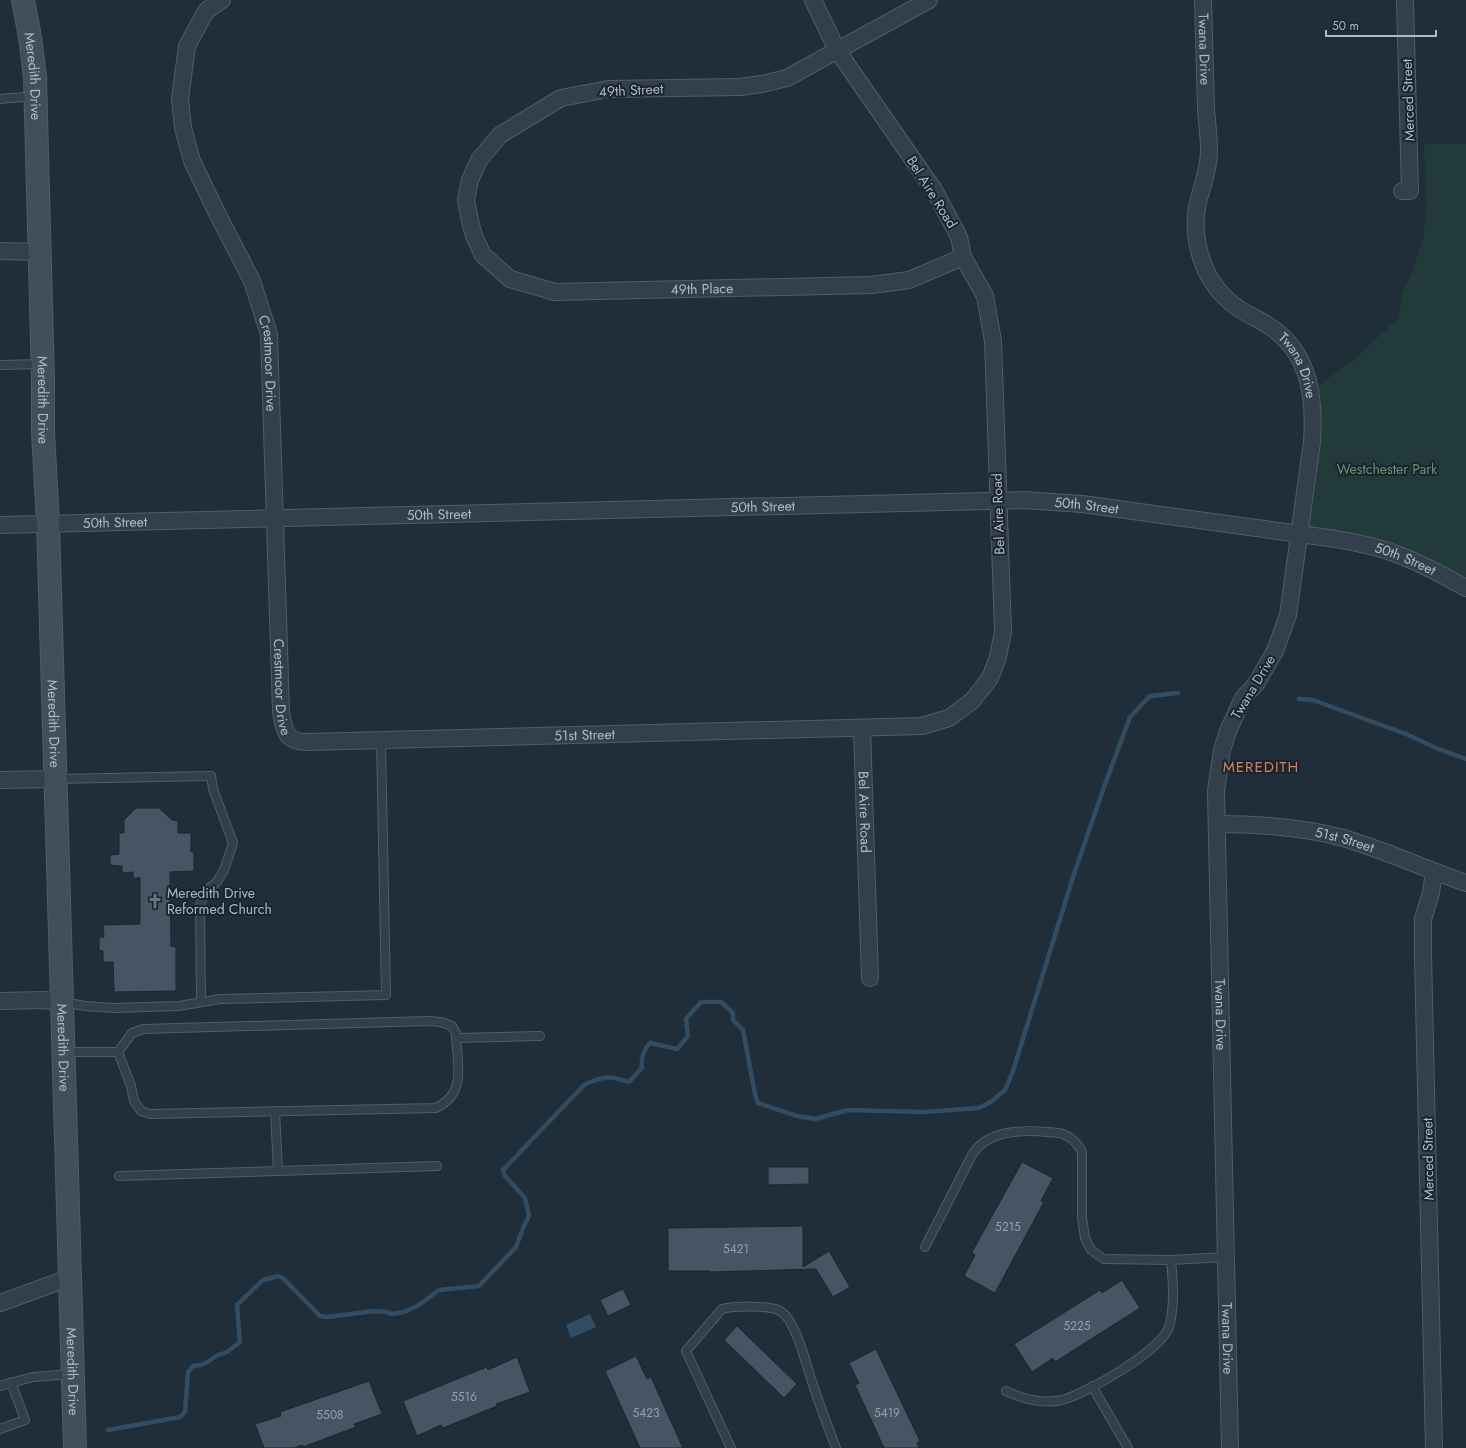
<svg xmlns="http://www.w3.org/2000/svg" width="1466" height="1448" viewBox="0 0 1466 1448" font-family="Jost,sans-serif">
<rect width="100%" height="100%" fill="#202e39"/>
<polygon fill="#223a3a" points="1424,144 1466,144 1466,588 1437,572 1300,534 1311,391 1355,359 1398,318 1402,294 1413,270 1423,240 1426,206"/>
<polygon fill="#324c62" points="590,1314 596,1327 571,1338 566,1325"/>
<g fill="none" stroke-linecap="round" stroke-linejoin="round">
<g stroke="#324c62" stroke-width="4.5">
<polyline points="1299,699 1313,700 1406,734 1436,748 1466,759"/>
<path d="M108 1430 180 1417 185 1412 188 1372 193 1366 201 1365 209 1361 216 1356 227 1352 240 1342 237 1305 263 1280 278 1276 283 1278 320 1316 327 1317 374 1311 386 1312 392 1314 404 1312 419 1305 439 1290 479 1286 516 1247 523 1228 529 1216 525 1198 505 1176 503 1170 584 1085C603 1076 609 1075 629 1082L642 1068C641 1059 643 1050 650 1043L677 1049 688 1036 686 1019 701 1002H721L733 1013V1020L743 1030 755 1094 758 1103 797 1116 815 1119 848 1110 923 1112 979 1108 992 1101 1005 1090 1013 1071 1074 874 1104 787 1130 717 1150 696 1178 693"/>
</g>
</g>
<g fill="#455563" stroke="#1b2630">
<polygon points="136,808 159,808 172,820 178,821 178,833 191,833 191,852 194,852 194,871 170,872 171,946 176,947 176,991 114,992 113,962 103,962 103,951 99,951 99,937 104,937 103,925 140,924 140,878 133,878 133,872 122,873 122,866 110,865 110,855 119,854 119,833 124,833 124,820"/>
<polygon points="1022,1162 1053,1178 1041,1201 1044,1202 995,1293 964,1276 975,1255 972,1252"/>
<polygon points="768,1167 809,1167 809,1184 768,1185"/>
<polygon points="803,1226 803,1267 829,1251 850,1287 833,1297 816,1269 710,1272 710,1271 668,1271 668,1228"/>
<polygon points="1122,1280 1140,1308 1055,1362 1053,1358 1032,1372 1014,1344 1100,1290 1102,1293"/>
<polygon points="623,1289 631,1305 608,1316 600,1300"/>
<polygon points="737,1326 797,1384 784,1398 724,1340"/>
<polygon points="876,1349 920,1441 917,1443 919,1448 884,1448 855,1385 859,1383 849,1363"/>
<polygon points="636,1356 647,1379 651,1377 683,1448 640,1448 605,1371"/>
<polygon points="517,1357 530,1392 496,1404 497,1406 443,1428 441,1425 417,1436 403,1401 487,1367 488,1370"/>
<polygon points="369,1381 382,1414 354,1424 356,1427 303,1447 302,1445 294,1448 264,1448 255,1424 281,1416 280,1412"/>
</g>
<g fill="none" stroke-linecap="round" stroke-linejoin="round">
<defs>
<g id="lane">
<polyline points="0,99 35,96"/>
<polyline points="0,365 42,364"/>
<polyline points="55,779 211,776 213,789 233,843 224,870 217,882 207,890 200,905 201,1002"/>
<polyline points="63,1002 85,1006 114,1008 179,1006 220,999 386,995 381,740"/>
<path d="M429 1021 441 1022 452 1026 456 1033V1038C458 1065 466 1094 436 1108L150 1114 141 1111 134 1101 131 1086 118 1052 132 1033 143 1029Z"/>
<polyline points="456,1038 540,1036"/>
<polyline points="64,1052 118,1052"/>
<polyline points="275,1111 278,1171"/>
<polyline points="119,1176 437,1166"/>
<path d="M925 1247 972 1155C974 1152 977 1148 979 1146 997 1130 1026 1130 1047 1132 1053 1133 1060 1132 1065 1135 1073 1138 1078 1144 1082 1152V1218L1085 1238 1091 1250 1104 1259 1171 1260 1226 1257"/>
<polyline points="0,1386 33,1377 72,1374"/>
<polyline points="1092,1386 1128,1448"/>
<path d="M1006 1391C1023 1399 1044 1404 1062 1400 1086 1394 1162 1350 1169 1327 1175 1306 1173 1281 1171 1260"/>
<polyline points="0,1429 25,1420 11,1382"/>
<path d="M731 1448 686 1351 722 1309C733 1306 771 1305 780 1311 796 1319 807 1368 813 1385 820 1406 828 1427 836 1448"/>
</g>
<g id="street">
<path id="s1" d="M222 0 206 11 187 46 180 99 183 128 192 161 217 213 252 281 269 334 281 711C284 730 285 742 307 742L922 726 949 718 972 701 990 678 998 657 1003 632 993 341 985 296 963 257 959 237 934 190 837 50 813 0"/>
<path id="s2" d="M929 0 787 78 762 84 740 87 608 89 561 98 500 135 479 160 470 180 466 200 470 221 474 236 483 255 510 279 555 292 871 285 909 280 963 257"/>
<path id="s3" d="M1203 0C1204 36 1205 73 1206 109 1207 123 1209 137 1209 151 1209 171 1201 188 1197 207 1194 226 1196 245 1203 263 1209 281 1223 298 1238 308 1248 315 1259 319 1269 326 1310 352 1315 398 1312 442L1288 615 1275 651 1256 684 1243 698 1228 731 1222 750 1216 791 1230 1448"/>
<polyline points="1402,191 1410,191 1405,0"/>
<polyline points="0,251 40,252"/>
<path id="s4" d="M0 525 1024 500 1082 504 1336 539C1357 543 1377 546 1396 554 1421 563 1443 575 1466 588"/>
<path id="s5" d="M862 728 870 978"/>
<polyline points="0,780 55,779"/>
<path id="s6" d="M1217 824C1259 824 1302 827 1343 838 1385 850 1425 869 1466 883"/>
<polyline points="0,1001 45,1000 61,1002"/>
<polyline points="0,1303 69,1278"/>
<polyline points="1434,1448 1423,955 1423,919 1431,893 1434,872"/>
</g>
<g id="secondary">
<path id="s7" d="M23 0 30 37 35 77 43 380V432L48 523 75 1448"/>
</g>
</defs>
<use href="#lane" stroke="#515d67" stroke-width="10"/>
<use href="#street" stroke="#515d67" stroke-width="18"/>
<use href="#secondary" stroke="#515d67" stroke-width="24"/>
<use href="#lane" stroke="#333f4a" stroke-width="8"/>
<use href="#street" stroke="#333f4a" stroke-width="16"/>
<use href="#secondary" stroke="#414f5d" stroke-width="22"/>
</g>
<defs>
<symbol id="church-bare" viewBox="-9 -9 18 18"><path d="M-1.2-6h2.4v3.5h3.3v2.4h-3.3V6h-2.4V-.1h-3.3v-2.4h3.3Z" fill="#6b7280" stroke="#19242e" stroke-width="2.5" paint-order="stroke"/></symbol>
</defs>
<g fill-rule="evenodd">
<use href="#church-bare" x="144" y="890" width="22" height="22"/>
</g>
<g text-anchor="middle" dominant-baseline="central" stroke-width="4" stroke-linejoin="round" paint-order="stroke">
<g font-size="12" fill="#94a1ad">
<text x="1008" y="1227">5215</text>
<text x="736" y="1249">5421</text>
<text x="1077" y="1326">5225</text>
<text x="464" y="1397">5516</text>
<text x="646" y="1413">5423</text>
<text x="887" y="1413">5419</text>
<text x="330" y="1415">5508</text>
</g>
<g font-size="14" fill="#aebac6" stroke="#19242e">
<text stroke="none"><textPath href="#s3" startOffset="49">Twana Drive</textPath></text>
<text stroke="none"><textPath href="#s7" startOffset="77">Meredith Drive</textPath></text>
<text transform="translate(631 90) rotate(-3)">49th Street</text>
<text transform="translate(1408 100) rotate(-92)">Merced Street</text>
<text transform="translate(932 192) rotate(58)">Bel Aire Road</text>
<text stroke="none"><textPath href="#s2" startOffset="824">49th Place</textPath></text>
<text stroke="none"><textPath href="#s1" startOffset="395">Crestmoor Drive</textPath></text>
<text stroke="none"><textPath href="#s3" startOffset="410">Twana Drive</textPath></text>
<text stroke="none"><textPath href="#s7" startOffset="401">Meredith Drive</textPath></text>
<text stroke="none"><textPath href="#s4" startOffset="1087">50th Street</textPath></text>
<text stroke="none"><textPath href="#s4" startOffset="763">50th Street</textPath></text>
<text transform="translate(998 514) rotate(-92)">Bel Aire Road</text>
<text stroke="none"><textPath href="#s4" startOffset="439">50th Street</textPath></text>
<text stroke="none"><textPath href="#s4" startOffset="115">50th Street</textPath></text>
<text stroke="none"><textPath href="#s4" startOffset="1411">50th Street</textPath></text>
<text stroke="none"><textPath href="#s1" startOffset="719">Crestmoor Drive</textPath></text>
<text transform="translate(1253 687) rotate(-59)">Twana Drive</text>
<text stroke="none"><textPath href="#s7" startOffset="725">Meredith Drive</textPath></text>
<text stroke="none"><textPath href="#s1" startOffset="1067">51st Street</textPath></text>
<text stroke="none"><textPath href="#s5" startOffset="84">Bel Aire Road</textPath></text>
<text stroke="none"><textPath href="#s6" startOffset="129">51st Street</textPath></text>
<text stroke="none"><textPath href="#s3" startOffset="1081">Twana Drive</textPath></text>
<text stroke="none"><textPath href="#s7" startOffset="1049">Meredith Drive</textPath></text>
<text transform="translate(1428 1159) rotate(-91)">Merced Street</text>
<text stroke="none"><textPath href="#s3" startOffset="1405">Twana Drive</textPath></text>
<text stroke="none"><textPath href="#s7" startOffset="1373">Meredith Drive</textPath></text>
</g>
<g font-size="14" fill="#64986a" stroke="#19242e">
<text x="1387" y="469">Westchester Park</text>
</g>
<g font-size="14" fill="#aebac6" stroke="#19242e" text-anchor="start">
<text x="167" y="893">Meredith Drive<tspan x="167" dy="16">Reformed Church</tspan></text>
</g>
<g font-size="15" letter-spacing="1" fill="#d88157" stroke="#19242e">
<text x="1261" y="767">MEREDITH</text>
</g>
</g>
<path d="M1326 30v6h110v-6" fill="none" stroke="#aebac6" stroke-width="2"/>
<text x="1332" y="30" font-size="12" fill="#aebac6" stroke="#19242e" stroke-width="3" paint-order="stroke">50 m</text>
</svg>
